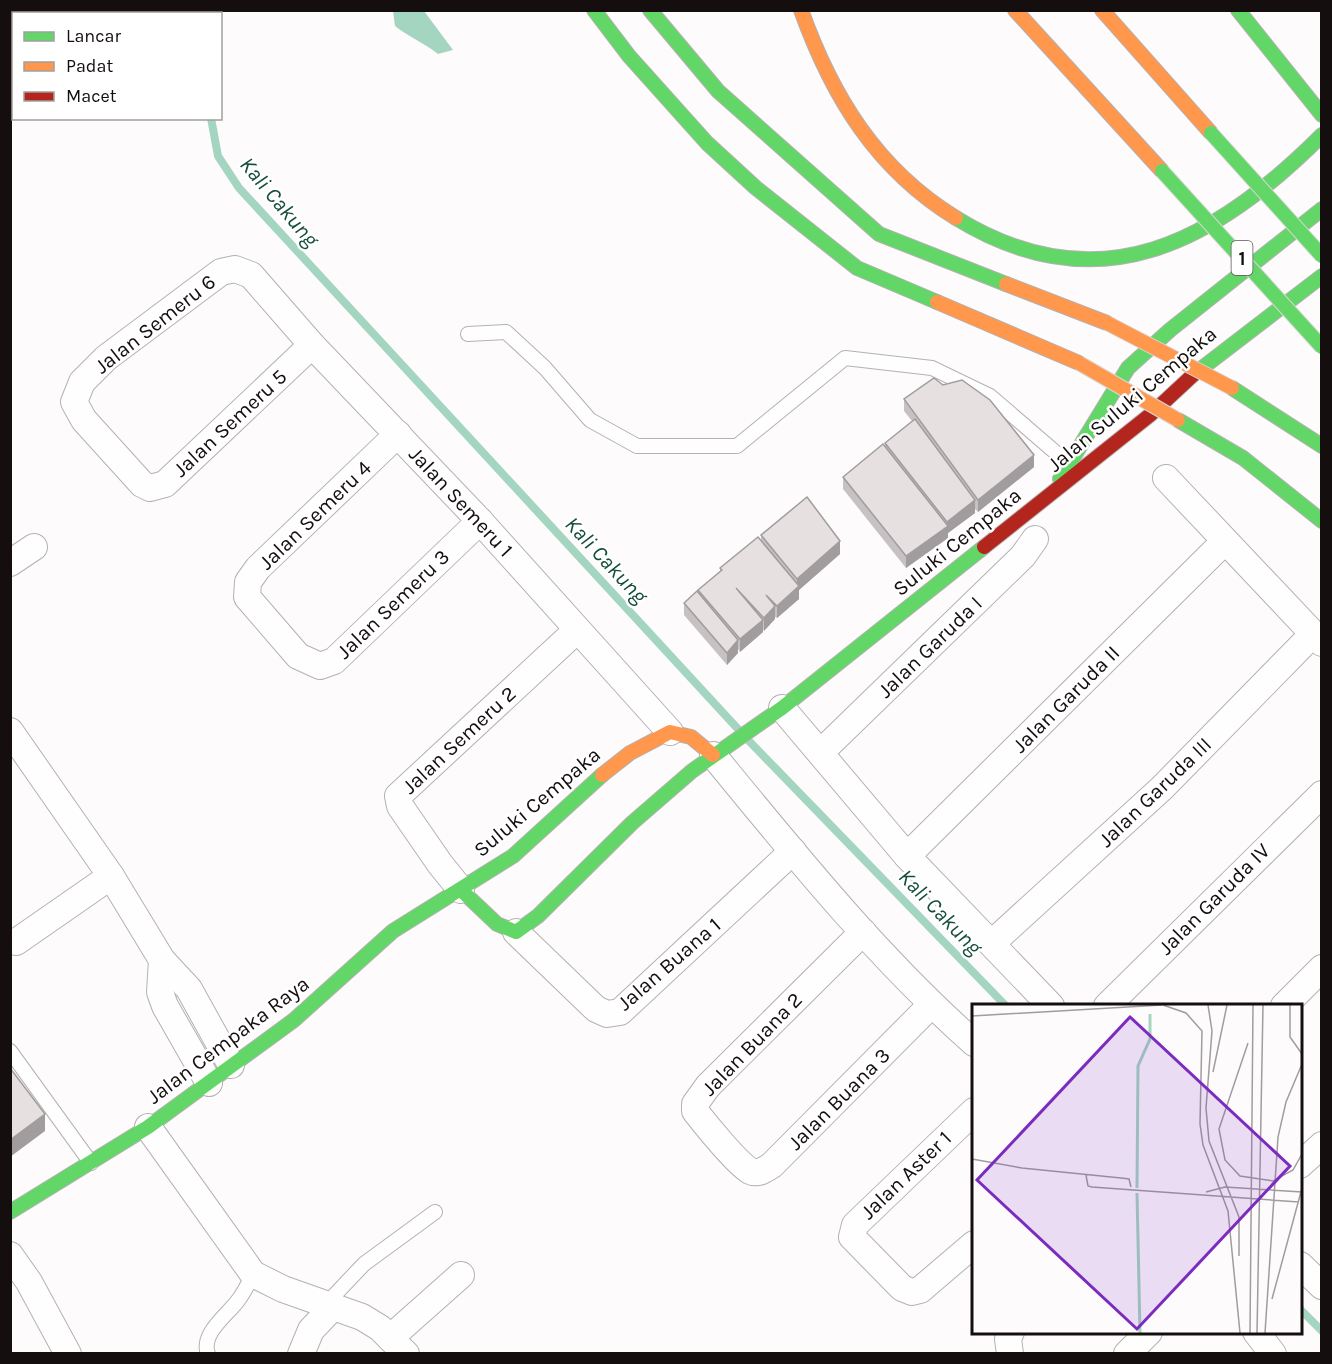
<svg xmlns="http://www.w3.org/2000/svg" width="1332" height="1364" viewBox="0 0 1332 1364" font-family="Karla,sans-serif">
<rect width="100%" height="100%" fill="#fefbfc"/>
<path fill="#a4d5c0" d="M393 11H424L453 50 438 54C424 43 409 37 395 26Z"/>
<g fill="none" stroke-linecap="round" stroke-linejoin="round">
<g stroke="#a4d5c0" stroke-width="8">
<polyline points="174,10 176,14"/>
<polyline points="211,118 218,156 239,188 738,729"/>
<polyline points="749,741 1006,1006"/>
<polyline points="1300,1309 1322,1331"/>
</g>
<defs>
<g id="lane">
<polyline points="468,334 506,332 545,368 590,420 637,446 737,446 845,358 932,368 990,396 1069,464"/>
<polyline points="10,1051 91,1163"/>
<polyline points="327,1303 364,1264 435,1212"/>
<path d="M208 1354C200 1333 229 1314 239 1299 245 1291 249 1282 253 1274"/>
</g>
<g id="street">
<polyline points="312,345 165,484 150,488 142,484 84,420 74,402 82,382 106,358 221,272 235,269 251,275 312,345 480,521 670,732"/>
<polyline points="398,434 258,568 248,582 247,597 298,656 320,666 334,661 480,521"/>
<polyline points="1166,478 1322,643"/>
<polyline points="10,563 34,547"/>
<polyline points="782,708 907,856 1051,1006"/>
<polyline points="10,731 111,876 162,960 189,989 231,1065"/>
<polyline points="821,752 1023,556 1035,539"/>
<path d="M713 755C795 855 877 957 974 1043"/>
<polyline points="907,856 1225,541"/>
<polyline points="461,890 440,864 400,806 398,796 577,630"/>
<polyline points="516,932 596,1009 607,1014 620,1012 793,851"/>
<path d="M863 932 708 1086 695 1104V1111C706 1125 736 1162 750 1171 758 1175 766 1169 772 1165L931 1005"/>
<polyline points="16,942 111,876"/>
<polyline points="992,943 1162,788 1313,634"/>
<polyline points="162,960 160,992 165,1006 209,1083"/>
<polyline points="1107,1006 1322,794"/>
<polyline points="1284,1006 1322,968"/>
<polyline points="974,1111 855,1225 852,1237 902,1288 912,1292 920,1290 974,1244"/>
<polyline points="148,1127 253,1274 283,1289 362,1317 380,1328 406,1354"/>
<polyline points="1300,1165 1322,1145"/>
<polyline points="10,1255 29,1282 68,1354"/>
<polyline points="1300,1265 1322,1286"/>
<polyline points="1256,1332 1273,1354"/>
<polyline points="390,1338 461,1275"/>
<polyline points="301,1354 311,1330 334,1306"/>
<polyline points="1010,1354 1008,1339 1011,1332"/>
<polyline points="1127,1354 1149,1332"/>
</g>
<g id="fast">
<polyline points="594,10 629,56 707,143 756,188 857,268 937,302"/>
<polyline points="650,10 718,91 879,234 1006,284"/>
<polyline points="1238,10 1322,115"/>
<path d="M956 218C1099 306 1215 242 1322 135"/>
<polyline points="1193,375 1322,276"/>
<polyline points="1232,388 1322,446"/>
<polyline points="1178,420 1243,458 1322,521"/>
<polyline points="1060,479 1128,368 1170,330 1322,209"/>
<polyline points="461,890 497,924 516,932 538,916 632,823 692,771 782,708 984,547"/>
<polyline points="10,1212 148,1127 294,1020 393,931 513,856 602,775"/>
</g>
<g id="slow">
<path d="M801 10C832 96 876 169 956 218"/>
<polyline points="1015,10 1162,171"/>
<polyline points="1102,10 1211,133"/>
<polyline points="1006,284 1107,323"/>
<polyline points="937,302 1079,363"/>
<polyline points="602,775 630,753 670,732 691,737 713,755"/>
</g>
<polyline id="jam" points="984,547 1150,415 1193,375"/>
</defs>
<use href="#lane" stroke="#b5b1b2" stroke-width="16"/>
<use href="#street" stroke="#b5b1b2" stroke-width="28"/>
<use href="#fast" stroke="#b5b1b2" stroke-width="16"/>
<use href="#slow" stroke="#b5b1b2" stroke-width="16"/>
<use href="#jam" stroke="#b5b1b2" stroke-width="16"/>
<use href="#lane" stroke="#fffeff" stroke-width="14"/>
<use href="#street" stroke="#fffeff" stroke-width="26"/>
<use href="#fast" stroke="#63d668" stroke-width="14"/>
<use href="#slow" stroke="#ff974d" stroke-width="14"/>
<use href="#jam" stroke="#b3261e" stroke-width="14"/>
<polyline stroke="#bdbcbc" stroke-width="4.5" stroke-dasharray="10 10" stroke-linecap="butt" points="10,22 14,19"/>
<defs>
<g id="fast-bridge">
<polyline points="1211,133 1322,256"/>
<polyline points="1162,171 1322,347"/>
</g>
<g id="slow-bridge">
<polyline points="1107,323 1232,388"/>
<polyline points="1079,363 1178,420"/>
</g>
</defs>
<use href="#fast-bridge" stroke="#dad7d8" stroke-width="16" stroke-linecap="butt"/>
<use href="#slow-bridge" stroke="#dad7d8" stroke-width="16" stroke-linecap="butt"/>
<use href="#fast-bridge" stroke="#63d668" stroke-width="14"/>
<use href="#slow-bridge" stroke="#ff974d" stroke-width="14"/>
</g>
<g fill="#c6c1c2">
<polygon points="904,399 1034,467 978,512 975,509 975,513 948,533 948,538 906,568 843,489 843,477 885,446 885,443 912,421 904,411"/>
<polygon points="761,535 840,554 799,590 799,599 777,618 775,617 775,619 764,631 763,629 763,632 740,652 738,649 738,653 727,665 684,615 684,603 698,592 698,590 720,571 720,568 761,541"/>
</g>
<g fill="#a19d9e">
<polygon points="1034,455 1034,467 978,512 978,500"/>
<polygon points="975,500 975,513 948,533 948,538 906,568 906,556 947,527 947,522"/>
<polygon points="840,541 840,554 799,590 799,599 777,618 777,606 797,588 797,579"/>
<polygon points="775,606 775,619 764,631 764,618"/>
<polygon points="763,620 763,632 740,652 740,639"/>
<polygon points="738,640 738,653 727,665 727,653"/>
<polygon points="45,1114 45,1131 10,1157 10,1140"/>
</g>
<g fill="#e6e0e1" stroke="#a19d9e" stroke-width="1.5">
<polygon points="934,378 943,385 962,380 990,400 1034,455 978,500 904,399"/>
<polygon points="915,419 975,500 947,522 885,443"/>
<polygon points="883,444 948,526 906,556 843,477"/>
<polygon points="807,497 840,541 797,579 761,535"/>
<polygon points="758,537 799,586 777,606 766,595 775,606 764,618 736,588 763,620 740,639 698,590 722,570 720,568"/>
<polygon points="697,591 738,640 727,653 684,603"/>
<polygon points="10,1068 45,1114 10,1140"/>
</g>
<g text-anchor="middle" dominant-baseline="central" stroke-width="5" stroke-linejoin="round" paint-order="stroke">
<rect fill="#fff" stroke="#5b5657" stroke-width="1.5" x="1231.5" y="241" width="21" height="34" rx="4.5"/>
<g font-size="20" font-weight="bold" fill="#150e0f">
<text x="1242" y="258">1</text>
</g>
<g font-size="21" fill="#150e0f" stroke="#fff">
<text transform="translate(155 324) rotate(-38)">Jalan Semeru 6</text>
<text transform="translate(1132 399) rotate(-40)">Jalan Suluki Cempaka</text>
<text transform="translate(230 423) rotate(-43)">Jalan Semeru 5</text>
<text transform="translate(461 502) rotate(47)">Jalan Semeru 1</text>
<text transform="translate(315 515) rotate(-44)">Jalan Semeru 4</text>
<text transform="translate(957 542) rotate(-39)">Suluki Cempaka</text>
<text transform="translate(393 604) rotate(-44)">Jalan Semeru 3</text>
<text transform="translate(930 647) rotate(-44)">Jalan Garuda I</text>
<text transform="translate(1066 699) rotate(-45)">Jalan Garuda II</text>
<text transform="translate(459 740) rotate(-43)">Jalan Semeru 2</text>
<text transform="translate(1155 792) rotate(-44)">Jalan Garuda III</text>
<text transform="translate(537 802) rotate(-40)">Suluki Cempaka</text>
<text transform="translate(1214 899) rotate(-45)">Jalan Garuda IV</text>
<text transform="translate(669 964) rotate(-41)">Jalan Buana 1</text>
<text transform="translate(228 1040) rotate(-37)">Jalan Cempaka Raya</text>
<text transform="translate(752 1044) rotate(-46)">Jalan Buana 2</text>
<text transform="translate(839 1099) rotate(-45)">Jalan Buana 3</text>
<text transform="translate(906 1175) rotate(-44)">Jalan Aster 1</text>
</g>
<g font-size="22" font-style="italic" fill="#154e3a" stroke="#fff">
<text transform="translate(279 202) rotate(50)">Kali Cakung</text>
<text transform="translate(606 560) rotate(47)">Kali Cakung</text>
<text transform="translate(940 912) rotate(46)">Kali Cakung</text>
</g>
</g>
<g transform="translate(972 1004)">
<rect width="330" height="330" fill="#fefbfc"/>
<path fill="none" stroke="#a4d5c0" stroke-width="3" d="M165 184 166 62 178 35V10M165 189 168 329"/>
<path fill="none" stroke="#a19c9d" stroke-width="1.5" d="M191 1 214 9 230 27 228 120 231 141 256 207 268 329M236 1 240 27 234 104 237 137 267 213V252M318 1V33L330 50M0 12 190 1M276 39 247 125 253 156 268 172 301 177 321 166 330 150M241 68 255 1M0 155 50 164 149 174 157 175 159 183M114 171 116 182 120 183 327 198M234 188 253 183 330 188M300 295 330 184M278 329 281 1M285 329 291 1M293 329 306 133 314 98 330 60"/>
<path fill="#7b2cbf" fill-opacity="0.15" stroke="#7b2cbf" stroke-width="3" d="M158 13 318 162 165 325 5 176Z"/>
<rect width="330" height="330" fill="none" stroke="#150e0f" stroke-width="3"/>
</g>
<rect width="1332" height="1364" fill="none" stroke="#150e0f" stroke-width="24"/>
<rect x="12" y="12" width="210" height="108" fill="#ffffff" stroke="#a19f9f" stroke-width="1.5"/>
<rect x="24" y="32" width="30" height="9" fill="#63d668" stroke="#a19f9f" stroke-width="1.5"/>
<text x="66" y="42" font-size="18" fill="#150e0f">Lancar</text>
<rect x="24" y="62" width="30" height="9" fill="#ff974d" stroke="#a19f9f" stroke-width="1.5"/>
<text x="66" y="72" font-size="18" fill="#150e0f">Padat</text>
<rect x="24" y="92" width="30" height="9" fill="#b3261e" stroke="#a19f9f" stroke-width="1.5"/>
<text x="66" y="102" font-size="18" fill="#150e0f">Macet</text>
</svg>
